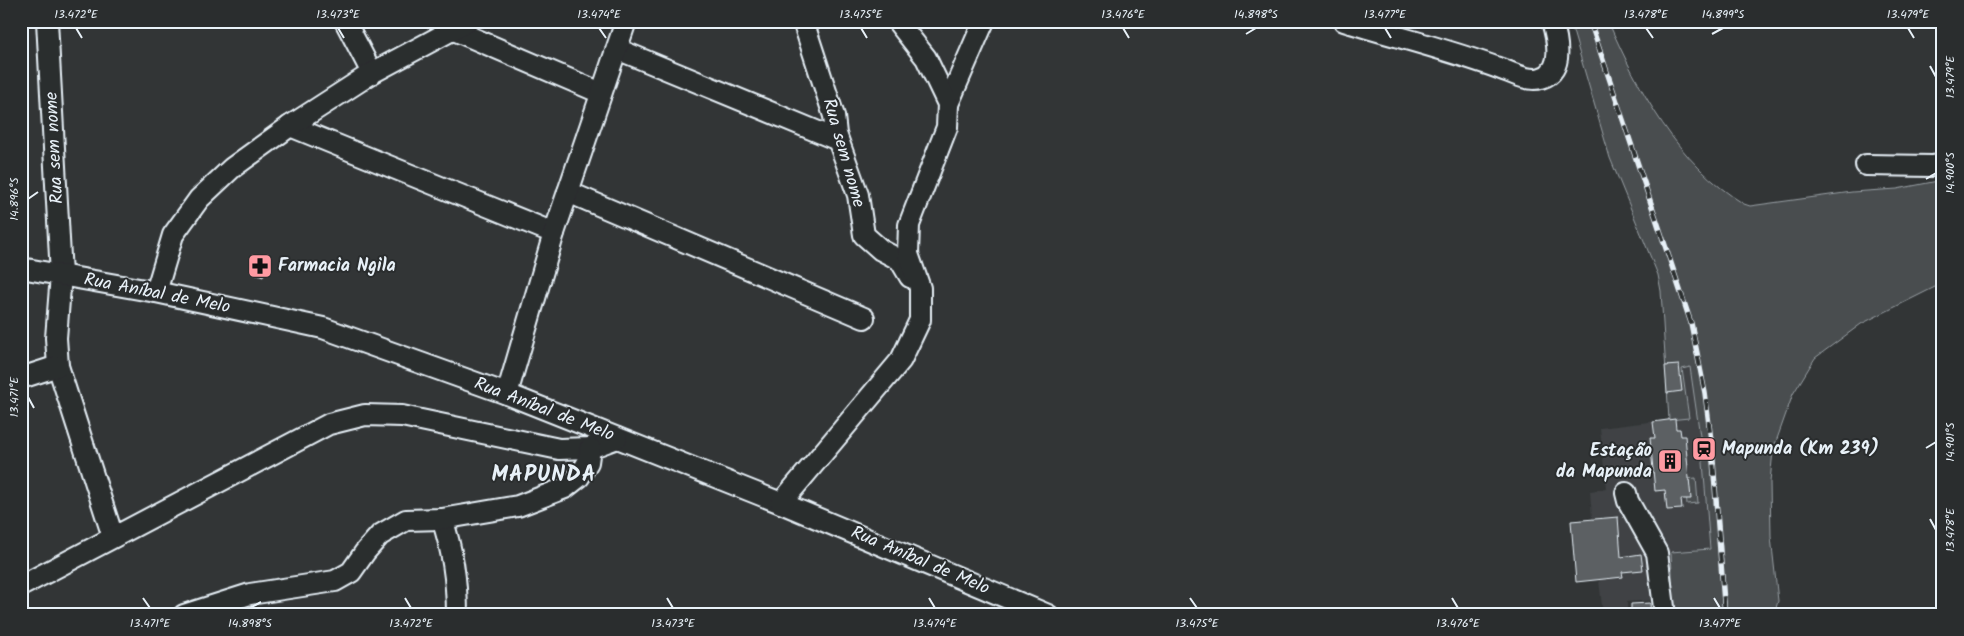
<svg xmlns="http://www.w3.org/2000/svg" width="1964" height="636" viewBox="0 0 1964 636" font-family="Kalam,sans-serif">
<rect width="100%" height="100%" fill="#323536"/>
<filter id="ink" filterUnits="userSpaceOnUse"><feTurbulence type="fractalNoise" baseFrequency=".02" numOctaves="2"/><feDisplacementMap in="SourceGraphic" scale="10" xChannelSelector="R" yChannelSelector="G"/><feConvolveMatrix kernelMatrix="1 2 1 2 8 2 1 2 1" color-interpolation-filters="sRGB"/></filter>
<g filter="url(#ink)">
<polygon fill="#3f4244" points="1690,367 1702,450 1710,550 1671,552 1674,599 1627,602 1627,615 1603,615 1599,580 1576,582 1571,521 1592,519 1590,491 1606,489 1600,428 1689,417 1682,368"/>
<g fill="#494d4f" stroke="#989fa4">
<path d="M1570 21H1608C1639 91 1677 163 1744 204L1750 206 1852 192 1897 189 1943 180V283L1861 324 1815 358 1793 394 1773 450 1770 482 1771 537 1778 601 1774 615H1674L1671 552 1710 549 1702 450 1690 367 1682 369 1689 418 1669 420 1661 291 1658 275 1610 158Z"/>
<polygon points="1696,478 1698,503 1687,504 1685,479"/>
</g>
<g fill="#5c6063" stroke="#e8f1f8">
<polygon points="258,256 269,259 263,277 251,273"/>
<polygon points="1679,365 1682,391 1667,393 1665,366"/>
<polygon points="1675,419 1676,429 1680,429 1681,436 1685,436 1691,499 1681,499 1682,509 1667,510 1665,490 1655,491 1650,438 1655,438 1653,422"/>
<polygon points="1618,517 1621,557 1641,554 1643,570 1622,572 1623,577 1576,582 1571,521"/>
<polygon points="1650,603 1651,615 1631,615 1631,604"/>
</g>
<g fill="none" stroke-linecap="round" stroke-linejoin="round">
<defs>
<g id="minor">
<polyline points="47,21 61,275 56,338 58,366 113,537"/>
<polyline points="345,21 372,73"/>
<polyline points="803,21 834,116 836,134 858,195 864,235 881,250 900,260 910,277"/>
<path d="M1344 21C1396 37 1450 50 1501 69 1513 73 1528 82 1541 78 1565 72 1557 38 1552 21"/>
<polyline points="454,30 601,93"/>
<polyline points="617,49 833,138"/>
<polyline points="948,104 984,21"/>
<polyline points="290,126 554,233"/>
<polyline points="1866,165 1932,166 1943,164"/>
<polyline points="568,192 864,318"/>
<polyline points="21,268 156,292 323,328 507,394 781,503 1048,615"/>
<polyline points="156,292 173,235 199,199 232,168 290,126 372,73 469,21"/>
<polyline points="21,378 58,366"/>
<polyline points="507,394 554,233 626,21"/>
<polyline points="1626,493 1628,501 1657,553 1665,615"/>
<polyline points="781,503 901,360 920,320 920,288 908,254 909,225 947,127 948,104 926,58 897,21"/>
<path d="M442 519C453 551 457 581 457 615"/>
<polyline points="21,586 329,424 365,415 402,416 559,449 590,448 617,438"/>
<polyline points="184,615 250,594 335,581 351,572 365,552 380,535 406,520 442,519 518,506 565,488 579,477 588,462 590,448"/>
</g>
</defs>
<use href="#minor" stroke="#e8f1f8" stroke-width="24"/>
<use href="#minor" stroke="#2a2d2e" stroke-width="20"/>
<defs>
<polyline id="rail" points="1590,21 1691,323 1705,393 1712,448 1725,615"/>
</defs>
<use href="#rail" stroke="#e8f1f8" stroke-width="5.5"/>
<use href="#rail" stroke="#2a2d2e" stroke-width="4" stroke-dasharray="11" stroke-linecap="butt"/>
</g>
</g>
<path fill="none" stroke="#e8f1f8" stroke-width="2" d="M76 28 82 38M338 28 344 38M599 28 606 38M861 28 867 38M1123 28 1129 38M1385 28 1391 38M1646 28 1653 38M1908 28 1914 38M1246 34 1256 28M1712 34 1723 28M1930 66 1936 77M1926 179 1936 173M28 199 38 192M28 397 34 408M1926 448 1936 442M1930 519 1936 530M143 598 150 608M405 598 411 608M667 598 673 608M929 598 935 608M1190 598 1197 608M1452 598 1458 608M1714 598 1720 608M250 608 261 602"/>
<defs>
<symbol id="pharmacy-square" viewBox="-11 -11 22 22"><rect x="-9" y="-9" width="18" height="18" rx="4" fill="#ff9aa2" stroke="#2a2d2e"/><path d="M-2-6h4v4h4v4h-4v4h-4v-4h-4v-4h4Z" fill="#111"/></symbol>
<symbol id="station-square" viewBox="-11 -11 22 22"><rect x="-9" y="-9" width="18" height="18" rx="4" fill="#ff9aa2" stroke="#2a2d2e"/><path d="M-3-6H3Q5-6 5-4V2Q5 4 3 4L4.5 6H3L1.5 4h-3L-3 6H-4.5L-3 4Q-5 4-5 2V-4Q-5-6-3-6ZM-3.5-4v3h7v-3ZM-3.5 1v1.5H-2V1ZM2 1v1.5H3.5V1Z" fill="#111"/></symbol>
<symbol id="building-square" viewBox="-11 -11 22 22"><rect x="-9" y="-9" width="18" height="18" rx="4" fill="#ff9aa2" stroke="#2a2d2e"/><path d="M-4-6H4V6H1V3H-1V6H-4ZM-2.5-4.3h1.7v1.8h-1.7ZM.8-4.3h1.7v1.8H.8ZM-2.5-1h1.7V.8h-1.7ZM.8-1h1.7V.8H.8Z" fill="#111"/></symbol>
</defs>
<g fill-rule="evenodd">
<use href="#pharmacy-square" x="246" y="252" width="28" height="28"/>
<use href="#station-square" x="1690" y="435" width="28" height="28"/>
<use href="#building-square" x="1656" y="447" width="28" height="28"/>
</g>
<g text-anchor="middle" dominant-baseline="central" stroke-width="4" stroke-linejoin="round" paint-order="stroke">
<g font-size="18" fill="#e8f1f8" stroke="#2a2d2e">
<text transform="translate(55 148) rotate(-93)">Rua sem nome</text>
<text transform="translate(843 153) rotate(74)">Rua sem nome</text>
<text transform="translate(157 294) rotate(11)">Rua Aníbal de Melo</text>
<text transform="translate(544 410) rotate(21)">Rua Aníbal de Melo</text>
<text transform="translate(920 561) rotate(23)">Rua Aníbal de Melo</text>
</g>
<g font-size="18" font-weight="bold" fill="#e8f1f8" stroke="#2a2d2e" text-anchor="start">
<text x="278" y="266">Farmacia Ngila</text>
<text x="1722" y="449">Mapunda (Km 239)</text>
<text x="1652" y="451" text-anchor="end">Estação<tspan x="1652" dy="21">da Mapunda</tspan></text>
</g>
<g font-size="22" font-weight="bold" letter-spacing="1" fill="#e8f1f8" stroke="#2a2d2e">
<text x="544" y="475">MAPUNDA</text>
</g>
</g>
<rect width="1964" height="636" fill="none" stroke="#2a2d2e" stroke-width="55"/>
<rect x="28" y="28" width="1908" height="580" fill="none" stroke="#e8f1f8" stroke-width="2"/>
<g font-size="12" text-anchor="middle" fill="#e8f1f8">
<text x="76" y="18">13.472°E</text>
<text x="338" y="18">13.473°E</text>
<text x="599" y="18">13.474°E</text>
<text x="861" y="18">13.475°E</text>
<text x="1123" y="18">13.476°E</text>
<text x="1256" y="18">14.898°S</text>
<text x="1385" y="18">13.477°E</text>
<text x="1646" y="18">13.478°E</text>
<text x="1723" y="18">14.899°S</text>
<text x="1908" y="18">13.479°E</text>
<text transform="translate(1950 77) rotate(-90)" y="4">13.479°E</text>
<text transform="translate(1950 173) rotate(-90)" y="4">14.900°S</text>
<text transform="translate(14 199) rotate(-90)" y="4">14.896°S</text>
<text transform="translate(14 397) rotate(-90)" y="4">13.471°E</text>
<text transform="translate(1950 442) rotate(-90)" y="4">14.901°S</text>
<text transform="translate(1950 530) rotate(-90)" y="4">13.478°E</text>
<text x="150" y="627">13.471°E</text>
<text x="250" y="627">14.898°S</text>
<text x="411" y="627">13.472°E</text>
<text x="673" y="627">13.473°E</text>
<text x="935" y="627">13.474°E</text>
<text x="1197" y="627">13.475°E</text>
<text x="1458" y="627">13.476°E</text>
<text x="1720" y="627">13.477°E</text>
</g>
</svg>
